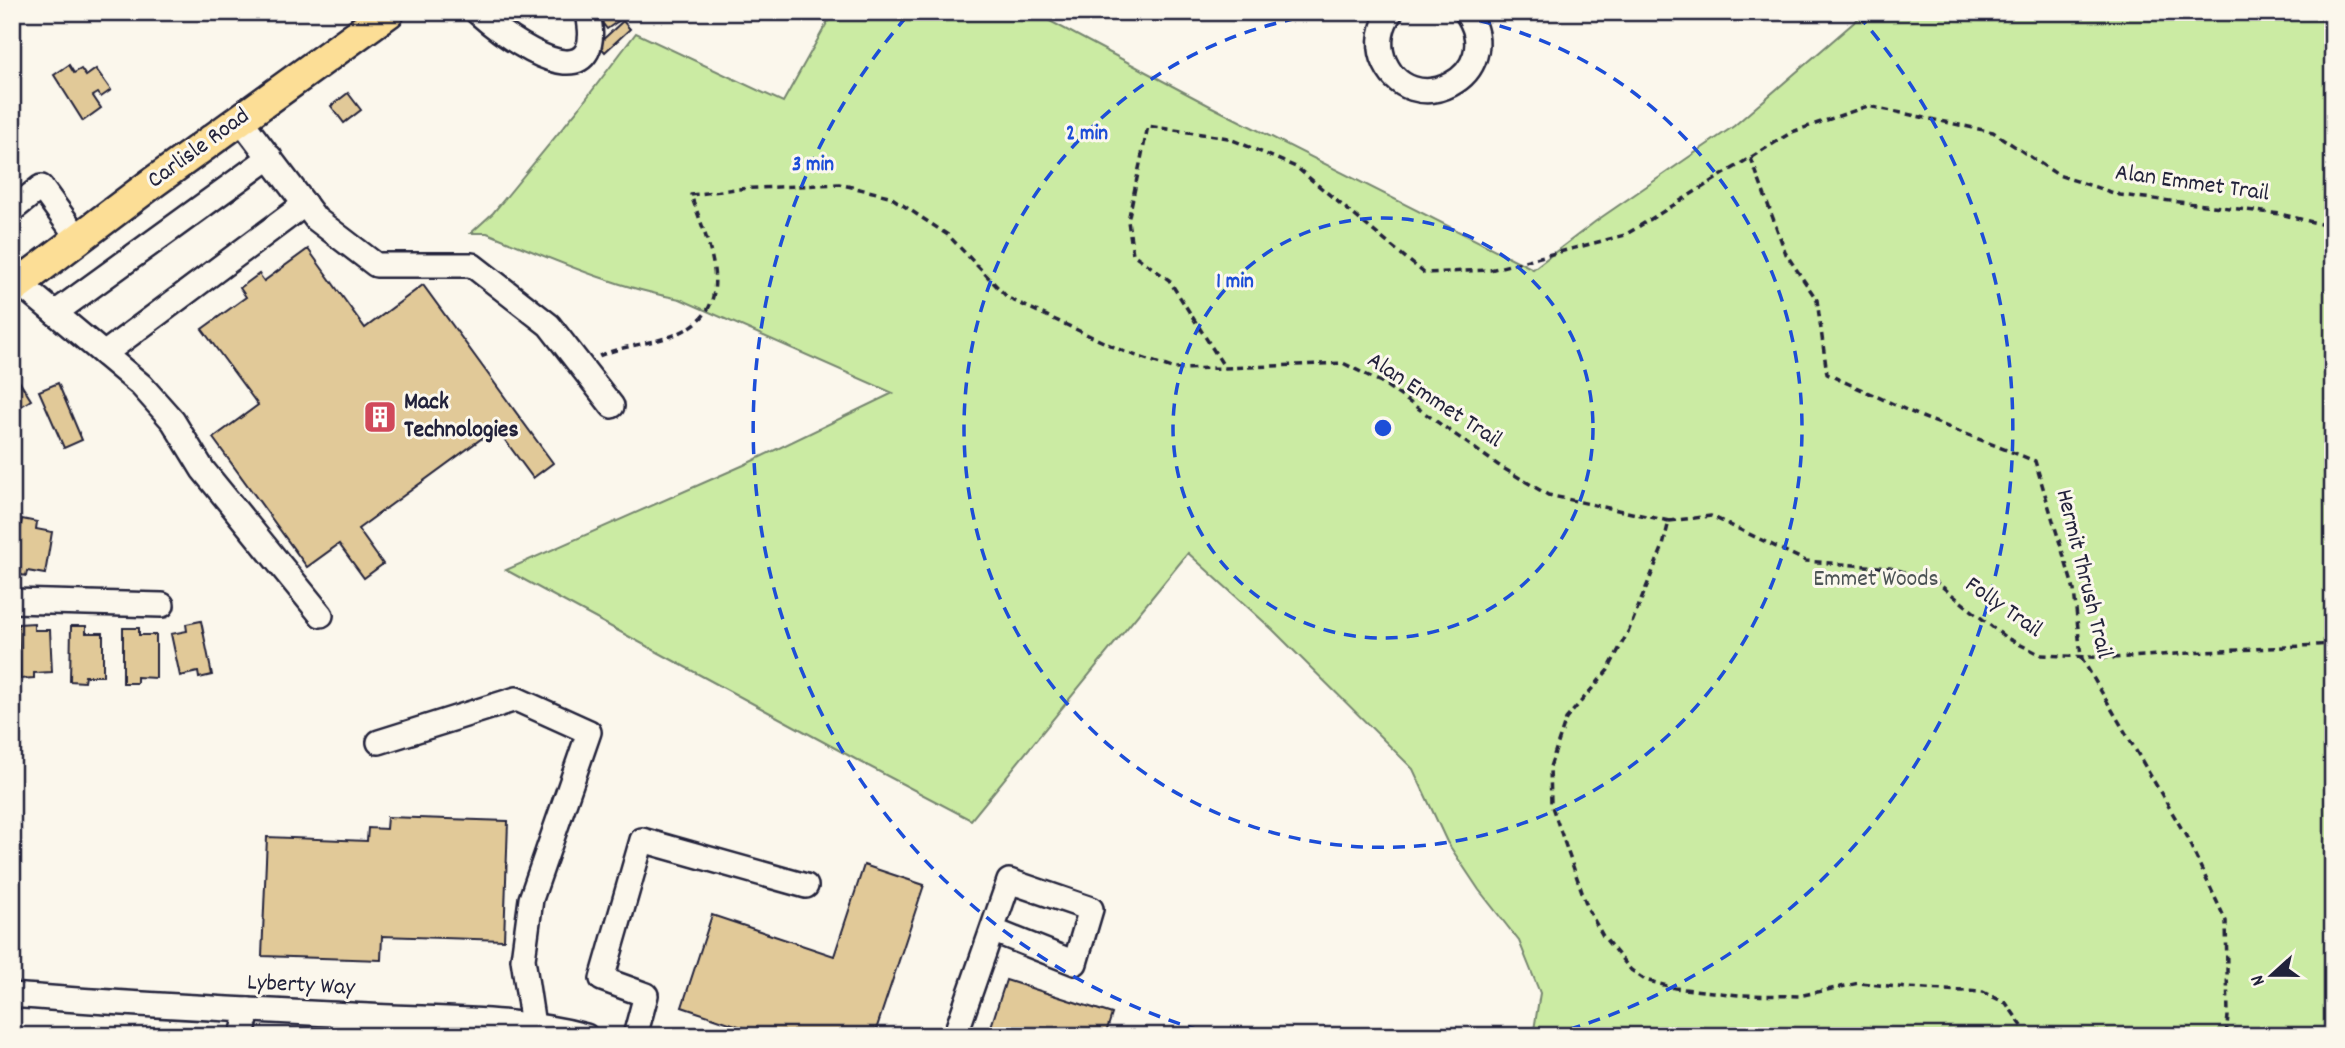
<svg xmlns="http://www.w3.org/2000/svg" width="2345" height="1048" viewBox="0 0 2345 1048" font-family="Dekko,sans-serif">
<rect width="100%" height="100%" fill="#fbf7ec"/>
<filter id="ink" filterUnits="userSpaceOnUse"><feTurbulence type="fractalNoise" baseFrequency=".0143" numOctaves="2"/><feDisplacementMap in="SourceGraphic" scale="14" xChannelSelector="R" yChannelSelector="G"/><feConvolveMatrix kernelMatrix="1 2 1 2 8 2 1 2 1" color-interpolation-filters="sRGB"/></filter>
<g filter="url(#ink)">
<path fill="#cbeba3" stroke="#76866f" stroke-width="2" d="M833 12H1033L1212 107 1533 269 1596 221 1734 126 1866 12H2322L2333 15V1036H1533L1540 993 1519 941 1479 890 1447 842 1413 769 1273 630 1188 553 971 820 857 760 506 570 744 465 893 393 680 299C613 287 550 258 487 233H471L493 213 579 108 636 33 783 102Z"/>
<g fill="#e1c998" stroke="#22223b" stroke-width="2">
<polygon points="594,12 620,12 624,17 607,29"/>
<polygon points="623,21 630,29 605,52 598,44"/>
<polygon points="69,65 74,73 81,69 86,76 96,69 111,90 101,97 98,93 93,96 101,108 83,121 54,75"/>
<polygon points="348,93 361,110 344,123 331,106"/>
<polygon points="308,249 365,328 423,285 553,463 533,478 496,428 358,529 383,564 364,578 339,544 307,567 213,438 258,405 202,329 246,297 240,288 259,274 264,281"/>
<polygon points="19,381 31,400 12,412 12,382 14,385"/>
<polygon points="58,383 82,440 64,448 39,391"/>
<polygon points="22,519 37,522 36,529 52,532 45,574 27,571 26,576 12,573"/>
<polygon points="201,621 212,675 199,678 198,672 180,676 171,634 187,631 186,624"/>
<polygon points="34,623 34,630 50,630 52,672 34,673 34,678 20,679 18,624"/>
<polygon points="71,626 86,626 86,633 103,633 103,676 85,676 84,682 70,681"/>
<polygon points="123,628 139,628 139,635 156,635 156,678 137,677 137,683 123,683"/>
<polygon points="387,817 508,821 504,940 382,936 381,960 262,956 267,837 367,841 368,828 386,829"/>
<polygon points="864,865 924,885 874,1036 768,1036 682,1007 712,915 834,956"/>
<polygon points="1006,980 1112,1014 1105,1036 988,1036"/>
</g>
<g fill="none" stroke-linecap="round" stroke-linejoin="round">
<defs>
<g id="minor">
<path d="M477 12C495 28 568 86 587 51 593 39 590 25 588 12"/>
<path d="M1391 12C1381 25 1378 43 1383 58 1408 126 1510 76 1466 12"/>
<polyline points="240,119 316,219 376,265 472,265 549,325 612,406"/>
<polyline points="12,210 41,187 78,238"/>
<polyline points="19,283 141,385 173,421 203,470 321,615"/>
<polyline points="55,313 270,157"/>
<polyline points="104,354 305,204"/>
<polyline points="12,601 162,605"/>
<polyline points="379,742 516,699 589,732 531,899 523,959 533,1025"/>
<path d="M12 995C131 1005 250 1010 369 1016 441 1020 514 1017 586 1036"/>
<polyline points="242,1036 248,1010"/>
<polyline points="635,1036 646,995 602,979 642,840 806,886"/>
<polyline points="955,1036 1009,881 1091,909 1075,963 992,930"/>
</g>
<polyline id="major" points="12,289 151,184 389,12"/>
</defs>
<use href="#minor" stroke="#22223b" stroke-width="28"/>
<use href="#major" stroke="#22223b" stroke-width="35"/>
<g stroke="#22223b" stroke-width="3.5" stroke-dasharray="7 5" stroke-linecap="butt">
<polyline points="1751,158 1786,254 1817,300 1827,374 1922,417 2035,461 2074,590 2081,657 2186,836 2226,921 2228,1016 2226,1036"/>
<path d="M599 356C620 347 640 345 662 339 744 316 711 252 691 195L736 189 839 184 889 196 948 235 1008 298 1125 352 1175 369 1225 368"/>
<polyline points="1669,521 1711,516 1806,561 1890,568 1935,581 2005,637 2041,655 2111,658 2333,644"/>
<polyline points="2029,1036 2006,1003 1983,992 1907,988 1859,983 1799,996 1739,995 1675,988 1645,980 1631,970 1603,936 1588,909 1551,804 1550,767 1566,719 1608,670 1629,630 1663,546 1669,521 1548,495 1498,465 1381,382 1343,363 1225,368 1169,280 1133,254 1128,221 1148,126 1228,138 1296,167 1424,273 1490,270 1625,235 1792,132 1868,106 1993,132 2058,175 2120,195 2280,214 2333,227"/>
</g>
<use href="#minor" stroke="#fbf7ec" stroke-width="23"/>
<use href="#major" stroke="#fcde96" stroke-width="30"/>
</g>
</g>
<g fill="none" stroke="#1d4ed8" stroke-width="3.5" stroke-dasharray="12 9">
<circle cx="1383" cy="428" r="210"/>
<path d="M1438 13A419 419 0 1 1 1328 13"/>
<path d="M1220 1036A629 629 0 0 1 908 15M1858 15A629 629 0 0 1 1546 1036"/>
</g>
<defs>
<symbol id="building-square" viewBox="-11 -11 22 22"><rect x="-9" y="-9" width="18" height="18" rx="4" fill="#d1495b" stroke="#fbf7ec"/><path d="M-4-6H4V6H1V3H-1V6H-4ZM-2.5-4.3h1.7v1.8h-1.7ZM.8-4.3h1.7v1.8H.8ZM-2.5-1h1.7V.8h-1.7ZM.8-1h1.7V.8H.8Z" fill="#fff"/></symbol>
</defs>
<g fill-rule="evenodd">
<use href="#building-square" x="361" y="398" width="38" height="38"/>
</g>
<g text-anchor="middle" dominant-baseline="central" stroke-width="6" stroke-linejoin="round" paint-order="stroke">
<g font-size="24" fill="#22223b" stroke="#fbf7ec">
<text transform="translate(199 149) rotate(-36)">Carlisle Road</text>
<text transform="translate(2192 184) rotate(8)">Alan Emmet Trail</text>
<text transform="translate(1434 401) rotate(33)">Alan Emmet Trail</text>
<text transform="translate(2083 574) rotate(76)">Hermit Thrush Trail</text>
<text transform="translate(2003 608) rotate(35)">Folly Trail</text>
<text transform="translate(301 986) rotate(3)">Lyberty Way</text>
</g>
<g font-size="24" font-weight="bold" fill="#22223b" stroke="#fbf7ec" text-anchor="start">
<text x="404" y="403">Mack<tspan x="404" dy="28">Technologies</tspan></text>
</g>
<g font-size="24" fill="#4c5455" stroke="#fbf7ec">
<text x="1876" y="580">Emmet Woods</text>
</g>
</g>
<circle cx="1383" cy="428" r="10" fill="#1d4ed8" stroke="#fbf7ec" stroke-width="3.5"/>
<g font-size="21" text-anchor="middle" font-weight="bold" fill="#1d4ed8" stroke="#fbf7ec" stroke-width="6" stroke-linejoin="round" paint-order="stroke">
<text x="1087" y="139">2 min</text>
<text x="813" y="170">3 min</text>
<text x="1235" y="287">1 min</text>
</g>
<rect width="2345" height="1048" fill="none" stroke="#fbf7ec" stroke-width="42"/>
<rect x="21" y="21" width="2303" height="1006" fill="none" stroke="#22223b" stroke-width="2.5" filter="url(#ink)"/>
<g transform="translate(2272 975) rotate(249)" stroke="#fbf7ec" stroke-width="5" paint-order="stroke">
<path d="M0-5L12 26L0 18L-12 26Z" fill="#22223b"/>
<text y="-10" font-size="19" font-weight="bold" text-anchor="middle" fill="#22223b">N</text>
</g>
</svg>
